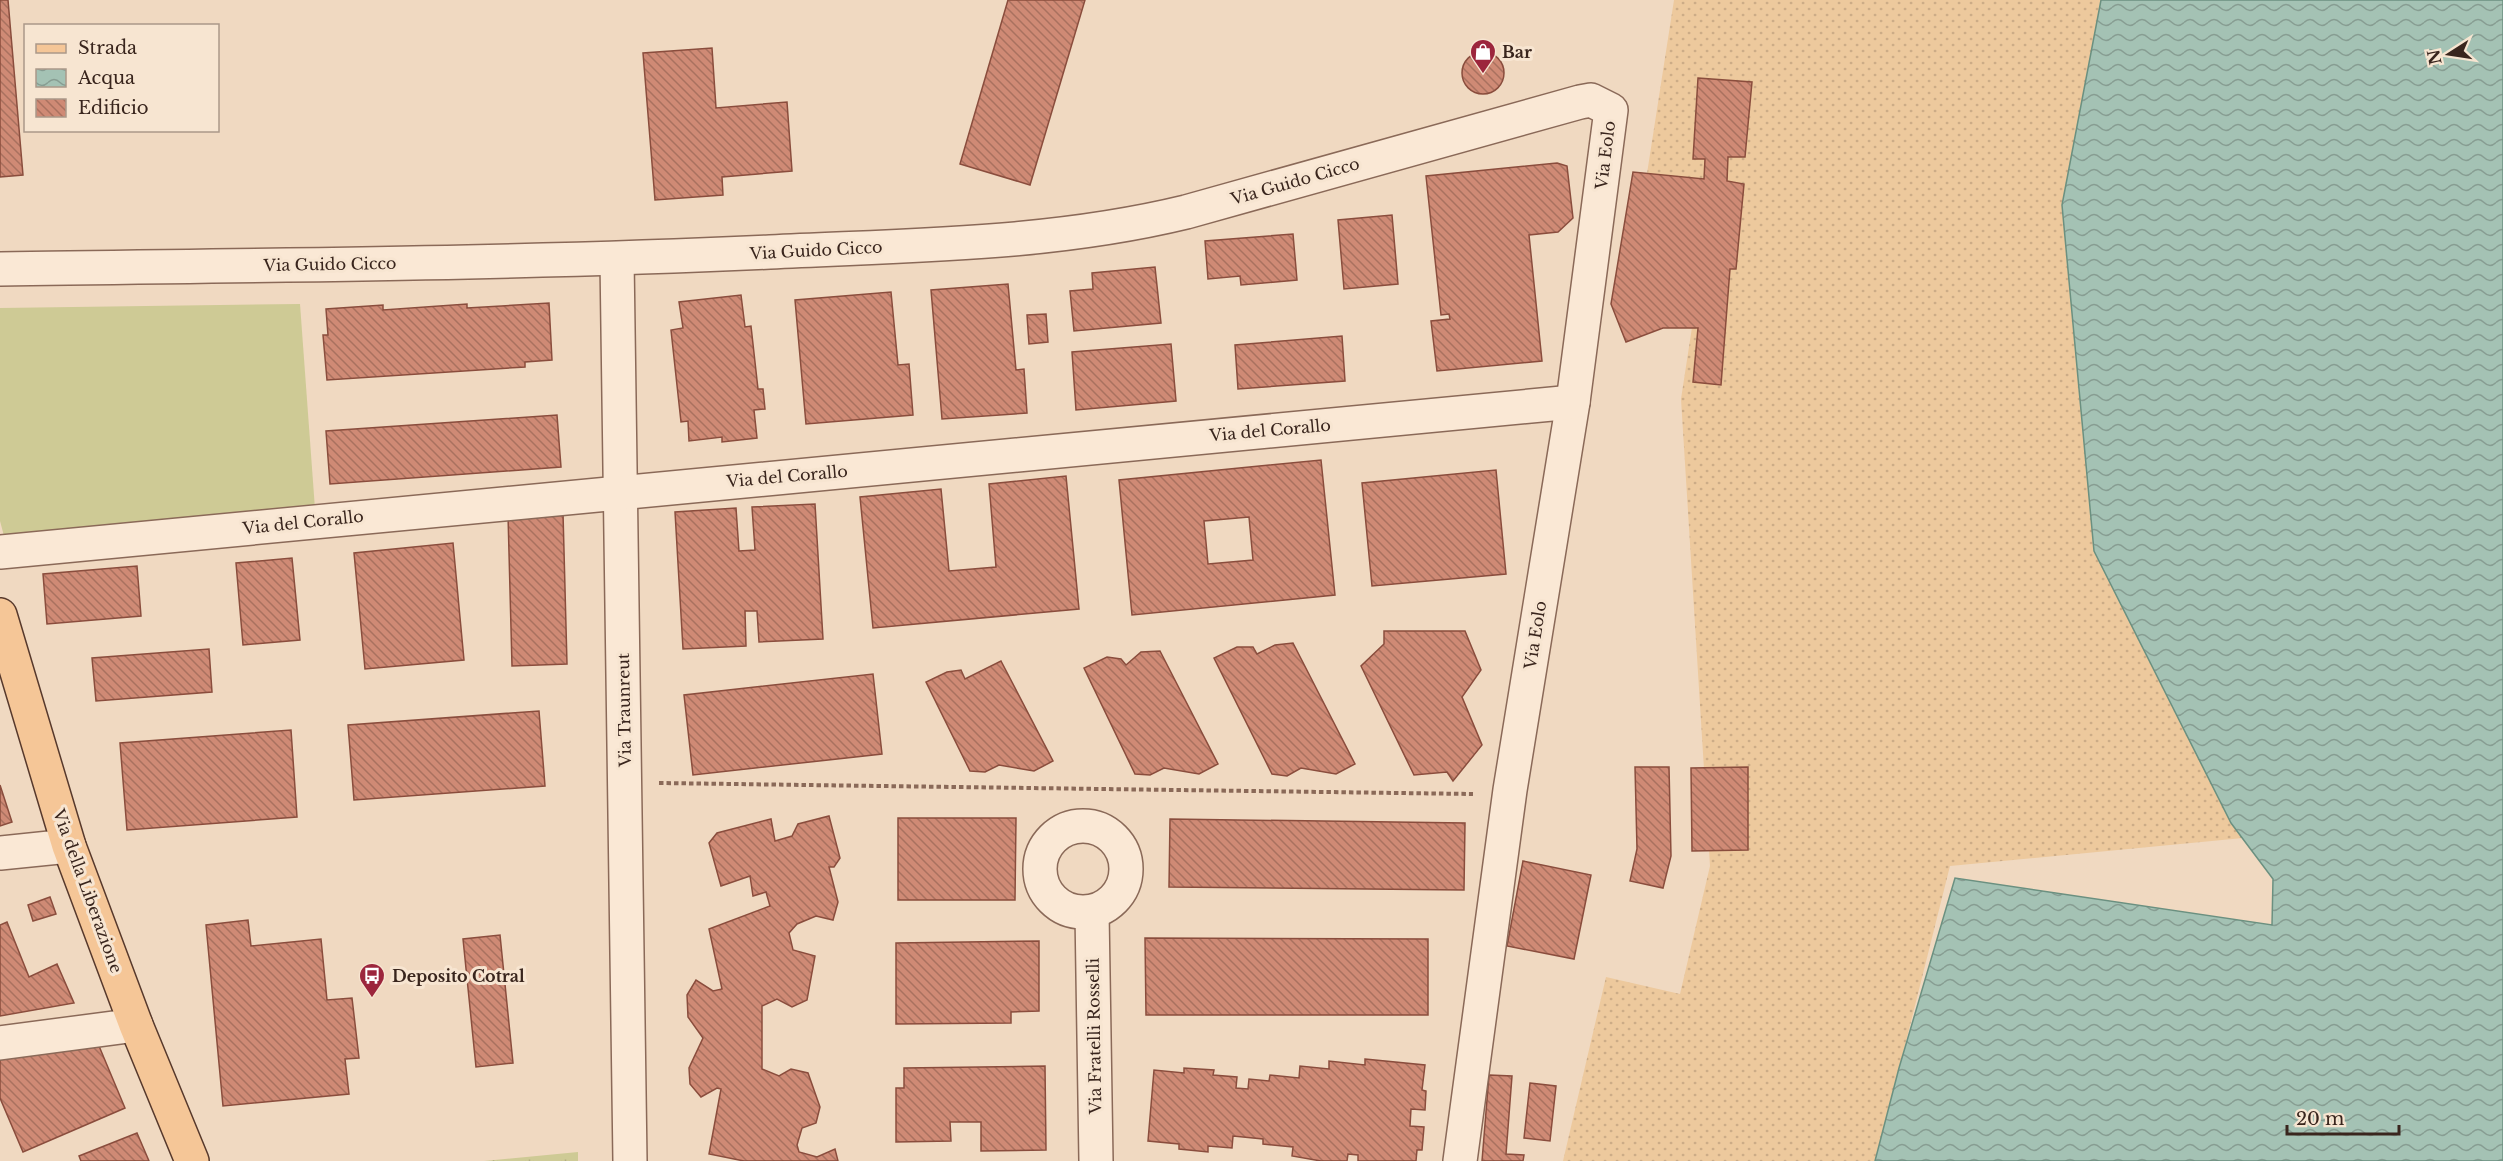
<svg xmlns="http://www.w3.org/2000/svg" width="2503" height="1161" viewBox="0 0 2503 1161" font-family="'Libre Baskerville',serif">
<defs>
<pattern id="sand-dots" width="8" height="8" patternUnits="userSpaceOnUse" patternTransform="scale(1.5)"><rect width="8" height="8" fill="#edc99d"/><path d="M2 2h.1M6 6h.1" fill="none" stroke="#ccac87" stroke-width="1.8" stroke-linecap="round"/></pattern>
<pattern id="park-tufts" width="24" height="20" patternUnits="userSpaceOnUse" patternTransform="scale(1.5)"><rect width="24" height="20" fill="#ceca95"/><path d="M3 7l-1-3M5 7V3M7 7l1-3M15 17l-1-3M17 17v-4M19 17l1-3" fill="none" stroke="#b2ad80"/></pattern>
<pattern id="water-waves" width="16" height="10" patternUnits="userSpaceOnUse" patternTransform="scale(1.5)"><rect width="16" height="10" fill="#a4c2b4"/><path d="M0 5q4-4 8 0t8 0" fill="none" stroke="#879d92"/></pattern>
<pattern id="building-back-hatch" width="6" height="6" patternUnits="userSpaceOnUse" patternTransform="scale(1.5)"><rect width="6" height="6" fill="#cf8a75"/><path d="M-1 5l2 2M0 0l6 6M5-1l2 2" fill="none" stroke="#a9715f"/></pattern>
</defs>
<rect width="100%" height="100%" fill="#f0d9c1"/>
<polygon fill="#ceca95" points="300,304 315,509 4,536 0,521 0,308"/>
<polygon fill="url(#sand-dots)" points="1674,0 2105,0 2094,551 2243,838 1950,866 1876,1161 1563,1161 1606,977 1680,994 1710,866 1681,399 1708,223 1641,212"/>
<polygon fill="url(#park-tufts)" points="578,1152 578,1161 484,1161"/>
<polygon fill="url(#water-waves)" stroke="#6b9080" stroke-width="1.5" points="2101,0 2503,0 2503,1161 1875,1161 1899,1068 1955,878 2272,925 2273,879 2231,823 2094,551 2062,205"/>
<g fill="url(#building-back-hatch)" stroke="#8a4d3d" stroke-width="1.5" fill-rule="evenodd">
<polygon points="0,0 8,0 23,175 0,177"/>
<polygon points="1008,0 1085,0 1030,185 960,164"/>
<polygon points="712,48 716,108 787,102 792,171 722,177 723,195 655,200 643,53"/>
<circle cx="1483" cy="73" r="21"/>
<polygon points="1698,78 1752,82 1745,157 1728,157 1727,181 1744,184 1736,269 1730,269 1721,385 1693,382 1698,328 1663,328 1626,342 1611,304 1633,172 1704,179 1705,159 1693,159"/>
<polygon points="1557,163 1567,166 1573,218 1558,232 1529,235 1542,361 1437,371 1431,321 1450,319 1449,314 1441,315 1426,176"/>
<polygon points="1392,215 1398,284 1344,289 1338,220"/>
<polygon points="1293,234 1297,280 1241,285 1240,276 1208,279 1205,241"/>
<polygon points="1155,267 1161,323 1074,331 1070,291 1093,289 1092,273"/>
<polygon points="1008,284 1016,370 1024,369 1027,413 942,419 931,290"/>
<polygon points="891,292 898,365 909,364 913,415 806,424 795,300"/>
<polygon points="741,295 745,327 751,326 758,389 763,389 765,409 754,410 757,438 722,442 722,437 689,441 688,421 681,422 671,330 683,328 679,302"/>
<polygon points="549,303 552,360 525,362 525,367 327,380 323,335 328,335 326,309 383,305 383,310 467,304 467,308"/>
<polygon points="1046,314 1048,342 1029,344 1027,315"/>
<polygon points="1342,336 1345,381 1238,389 1235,345"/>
<polygon points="1171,344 1176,401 1076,410 1072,352"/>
<polygon points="557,415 561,467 330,484 326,431"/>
<path d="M1321 460 1335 595 1132 615 1119 480ZM1249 517 1253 560 1208 564 1204 521Z"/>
<polygon points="1496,470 1506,574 1372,586 1362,483"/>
<polygon points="1066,476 1079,609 873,628 860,497 941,489 949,571 996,567 989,484"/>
<polygon points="815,504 823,639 759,642 757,611 745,611 746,646 683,649 675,512 736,508 739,551 755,550 752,507"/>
<polygon points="563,513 567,664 512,666 508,515"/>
<polygon points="453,543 464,660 365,669 354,553"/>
<polygon points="292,558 300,640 243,645 236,563"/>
<polygon points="137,566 141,616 47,624 43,574"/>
<polygon points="1384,631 1465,631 1481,670 1462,697 1482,745 1453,781 1447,772 1414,775 1361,666 1384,644"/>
<polygon points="1293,643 1355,764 1336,774 1301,768 1287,776 1272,774 1214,658 1237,647 1253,647 1257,654 1275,645"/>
<polygon points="209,649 212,692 96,701 92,658"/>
<polygon points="1160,651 1218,764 1199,774 1164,768 1150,775 1135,774 1084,668 1107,657 1121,659 1126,665 1141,652"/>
<polygon points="1001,661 1053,761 1034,771 999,765 985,772 970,771 926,682 947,672 961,670 965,679"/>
<polygon points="873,674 882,754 693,775 684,695"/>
<polygon points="539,711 545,786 354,800 348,725"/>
<polygon points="291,730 297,817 127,830 120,743"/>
<polygon points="1635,767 1669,767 1671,856 1663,888 1630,881 1637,849"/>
<polygon points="1748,767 1748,850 1692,851 1691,768"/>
<polygon points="0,785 12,822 0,826"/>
<polygon points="829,816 840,858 834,867 829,867 838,902 833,920 816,916 797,924 789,933 793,950 815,956 807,1000 792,1007 777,999 762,1006 762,1069 779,1076 791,1069 808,1073 820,1107 816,1123 802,1128 797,1145 799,1152 817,1157 835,1149 838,1161 744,1161 709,1154 721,1089 717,1088 701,1097 690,1084 689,1068 703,1038 688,1017 687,995 696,980 713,991 722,989 709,929 770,906 766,892 753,896 750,876 721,886 709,843 717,833 771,819 775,841 792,836 798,824"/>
<polygon points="898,818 1016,818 1015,900 898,900"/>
<polygon points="1170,819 1465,823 1464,890 1169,887"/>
<polygon points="1523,861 1591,875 1574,959 1507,946"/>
<polygon points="50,897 56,914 33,921 28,905"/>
<polygon points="248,920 251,946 321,939 327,1000 352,998 359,1058 345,1059 349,1094 223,1106 206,925"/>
<polygon points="7,922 29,977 57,964 74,1003 0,1016 0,925"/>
<polygon points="500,935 513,1063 476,1067 463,939"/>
<polygon points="1145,938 1428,939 1428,1015 1146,1015"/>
<polygon points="1039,941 1039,1011 1011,1012 1011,1023 896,1024 896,943"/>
<polygon points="99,1046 125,1108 23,1152 0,1098 0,1059"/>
<polygon points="1365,1059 1425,1065 1422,1090 1426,1091 1425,1110 1411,1109 1410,1126 1424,1127 1422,1150 1417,1150 1416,1161 1358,1161 1358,1155 1348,1154 1347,1161 1321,1161 1292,1156 1293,1147 1263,1144 1263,1139 1233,1136 1232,1148 1208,1146 1208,1152 1179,1149 1179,1144 1148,1141 1154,1070 1184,1073 1184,1068 1214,1070 1213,1075 1237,1077 1236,1088 1248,1089 1249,1079 1269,1081 1270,1075 1299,1078 1300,1066 1329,1069 1329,1061 1365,1065"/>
<polygon points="1045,1066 1046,1150 981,1151 981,1122 950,1122 951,1141 896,1142 896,1088 904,1088 904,1068"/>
<polygon points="1489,1075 1512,1076 1506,1154 1524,1155 1523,1161 1482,1161"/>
<polygon points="1530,1083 1556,1086 1550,1141 1524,1138"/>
<polygon points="137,1133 149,1161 81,1161 79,1156"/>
</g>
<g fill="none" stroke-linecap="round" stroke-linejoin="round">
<defs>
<g id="minor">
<polyline points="617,259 630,1161"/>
<path d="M0 269C257 265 514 264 770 252 910 245 1050 245 1186 212L1580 102 1591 100 1611 110 1573 402 1510 790 1460 1161"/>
<polyline points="0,552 1573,402"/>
<circle cx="1083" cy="869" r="43"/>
<polyline points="0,853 69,846"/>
<polyline points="1092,912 1096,1161"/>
<polyline points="0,1043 136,1025"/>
</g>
<polyline id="primary" points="0,615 69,846 136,1025 192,1161"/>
</defs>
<use href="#minor" stroke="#8a6958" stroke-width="36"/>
<use href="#primary" stroke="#57392c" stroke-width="36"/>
<polyline stroke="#8a6958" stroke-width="4" stroke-dasharray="4.5 3" stroke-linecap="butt" points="659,783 1473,794"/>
<use href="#minor" stroke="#fae8d5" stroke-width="33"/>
<use href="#primary" stroke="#f5c697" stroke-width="33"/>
</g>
<defs>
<symbol id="shop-pin" viewBox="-11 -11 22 30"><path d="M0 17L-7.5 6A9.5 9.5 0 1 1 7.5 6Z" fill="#9c253c" stroke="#f7e5d1"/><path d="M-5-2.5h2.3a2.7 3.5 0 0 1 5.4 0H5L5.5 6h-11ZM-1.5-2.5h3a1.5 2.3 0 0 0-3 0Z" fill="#fff"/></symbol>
<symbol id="bus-pin" viewBox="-11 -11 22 30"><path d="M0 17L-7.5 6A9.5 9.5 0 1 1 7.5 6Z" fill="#9c253c" stroke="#f7e5d1"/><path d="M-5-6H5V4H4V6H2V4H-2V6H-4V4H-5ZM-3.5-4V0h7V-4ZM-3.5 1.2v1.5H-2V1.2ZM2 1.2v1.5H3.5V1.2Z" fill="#fff"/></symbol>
</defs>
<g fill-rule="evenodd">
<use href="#shop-pin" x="1468" y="37" width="30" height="40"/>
<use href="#bus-pin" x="357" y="961" width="30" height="40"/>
</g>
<g text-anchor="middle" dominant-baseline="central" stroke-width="6" stroke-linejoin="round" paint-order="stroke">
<g font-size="16" font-weight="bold" fill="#39251d" stroke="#f7e5d1" text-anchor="start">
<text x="1502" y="52">Bar</text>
<text x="392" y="976">Deposito Cotral</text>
</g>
<g font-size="16" fill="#39251d" stroke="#f7e5d1">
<text transform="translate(1605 155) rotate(-83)">Via Eolo</text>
<text transform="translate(1295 181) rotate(-16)">Via Guido Cicco</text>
<text transform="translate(816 250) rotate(-3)">Via Guido Cicco</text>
<text transform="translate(330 264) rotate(-1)">Via Guido Cicco</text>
<text transform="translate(1270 430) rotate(-5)">Via del Corallo</text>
<text transform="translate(787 476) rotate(-5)">Via del Corallo</text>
<text transform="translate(303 522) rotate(-6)">Via del Corallo</text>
<text transform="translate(1535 635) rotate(-81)">Via Eolo</text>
<text transform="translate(624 710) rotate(-91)">Via Traunreut</text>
<text transform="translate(88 891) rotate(70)">Via della Liberazione</text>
<text transform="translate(1094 1036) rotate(-91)">Via Fratelli Rosselli</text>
</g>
</g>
<rect x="24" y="24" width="195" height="108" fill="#f7e5d1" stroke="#ab9889" stroke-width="1.5"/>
<rect x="36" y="44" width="30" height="9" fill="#f5c697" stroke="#ab9889" stroke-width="1.5"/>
<text x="78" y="54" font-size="18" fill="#39251d">Strada</text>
<rect x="36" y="69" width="30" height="18" fill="url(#water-waves)" stroke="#ab9889" stroke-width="1.5"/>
<text x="78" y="84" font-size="18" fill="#39251d">Acqua</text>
<rect x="36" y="99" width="30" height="18" fill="url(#building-back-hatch)" stroke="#ab9889" stroke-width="1.5"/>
<text x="78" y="114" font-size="18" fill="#39251d">Edificio</text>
<g transform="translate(2449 54) rotate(258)" stroke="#f7e5d1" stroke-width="4.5" paint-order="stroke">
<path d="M0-4.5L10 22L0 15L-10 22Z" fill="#39251d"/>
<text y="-9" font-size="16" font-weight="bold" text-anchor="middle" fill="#39251d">N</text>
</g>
<path d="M2287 1125v9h112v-9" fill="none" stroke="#39251d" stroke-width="3"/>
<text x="2296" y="1125" font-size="18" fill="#39251d" stroke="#f7e5d1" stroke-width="4.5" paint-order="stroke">20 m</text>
</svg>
